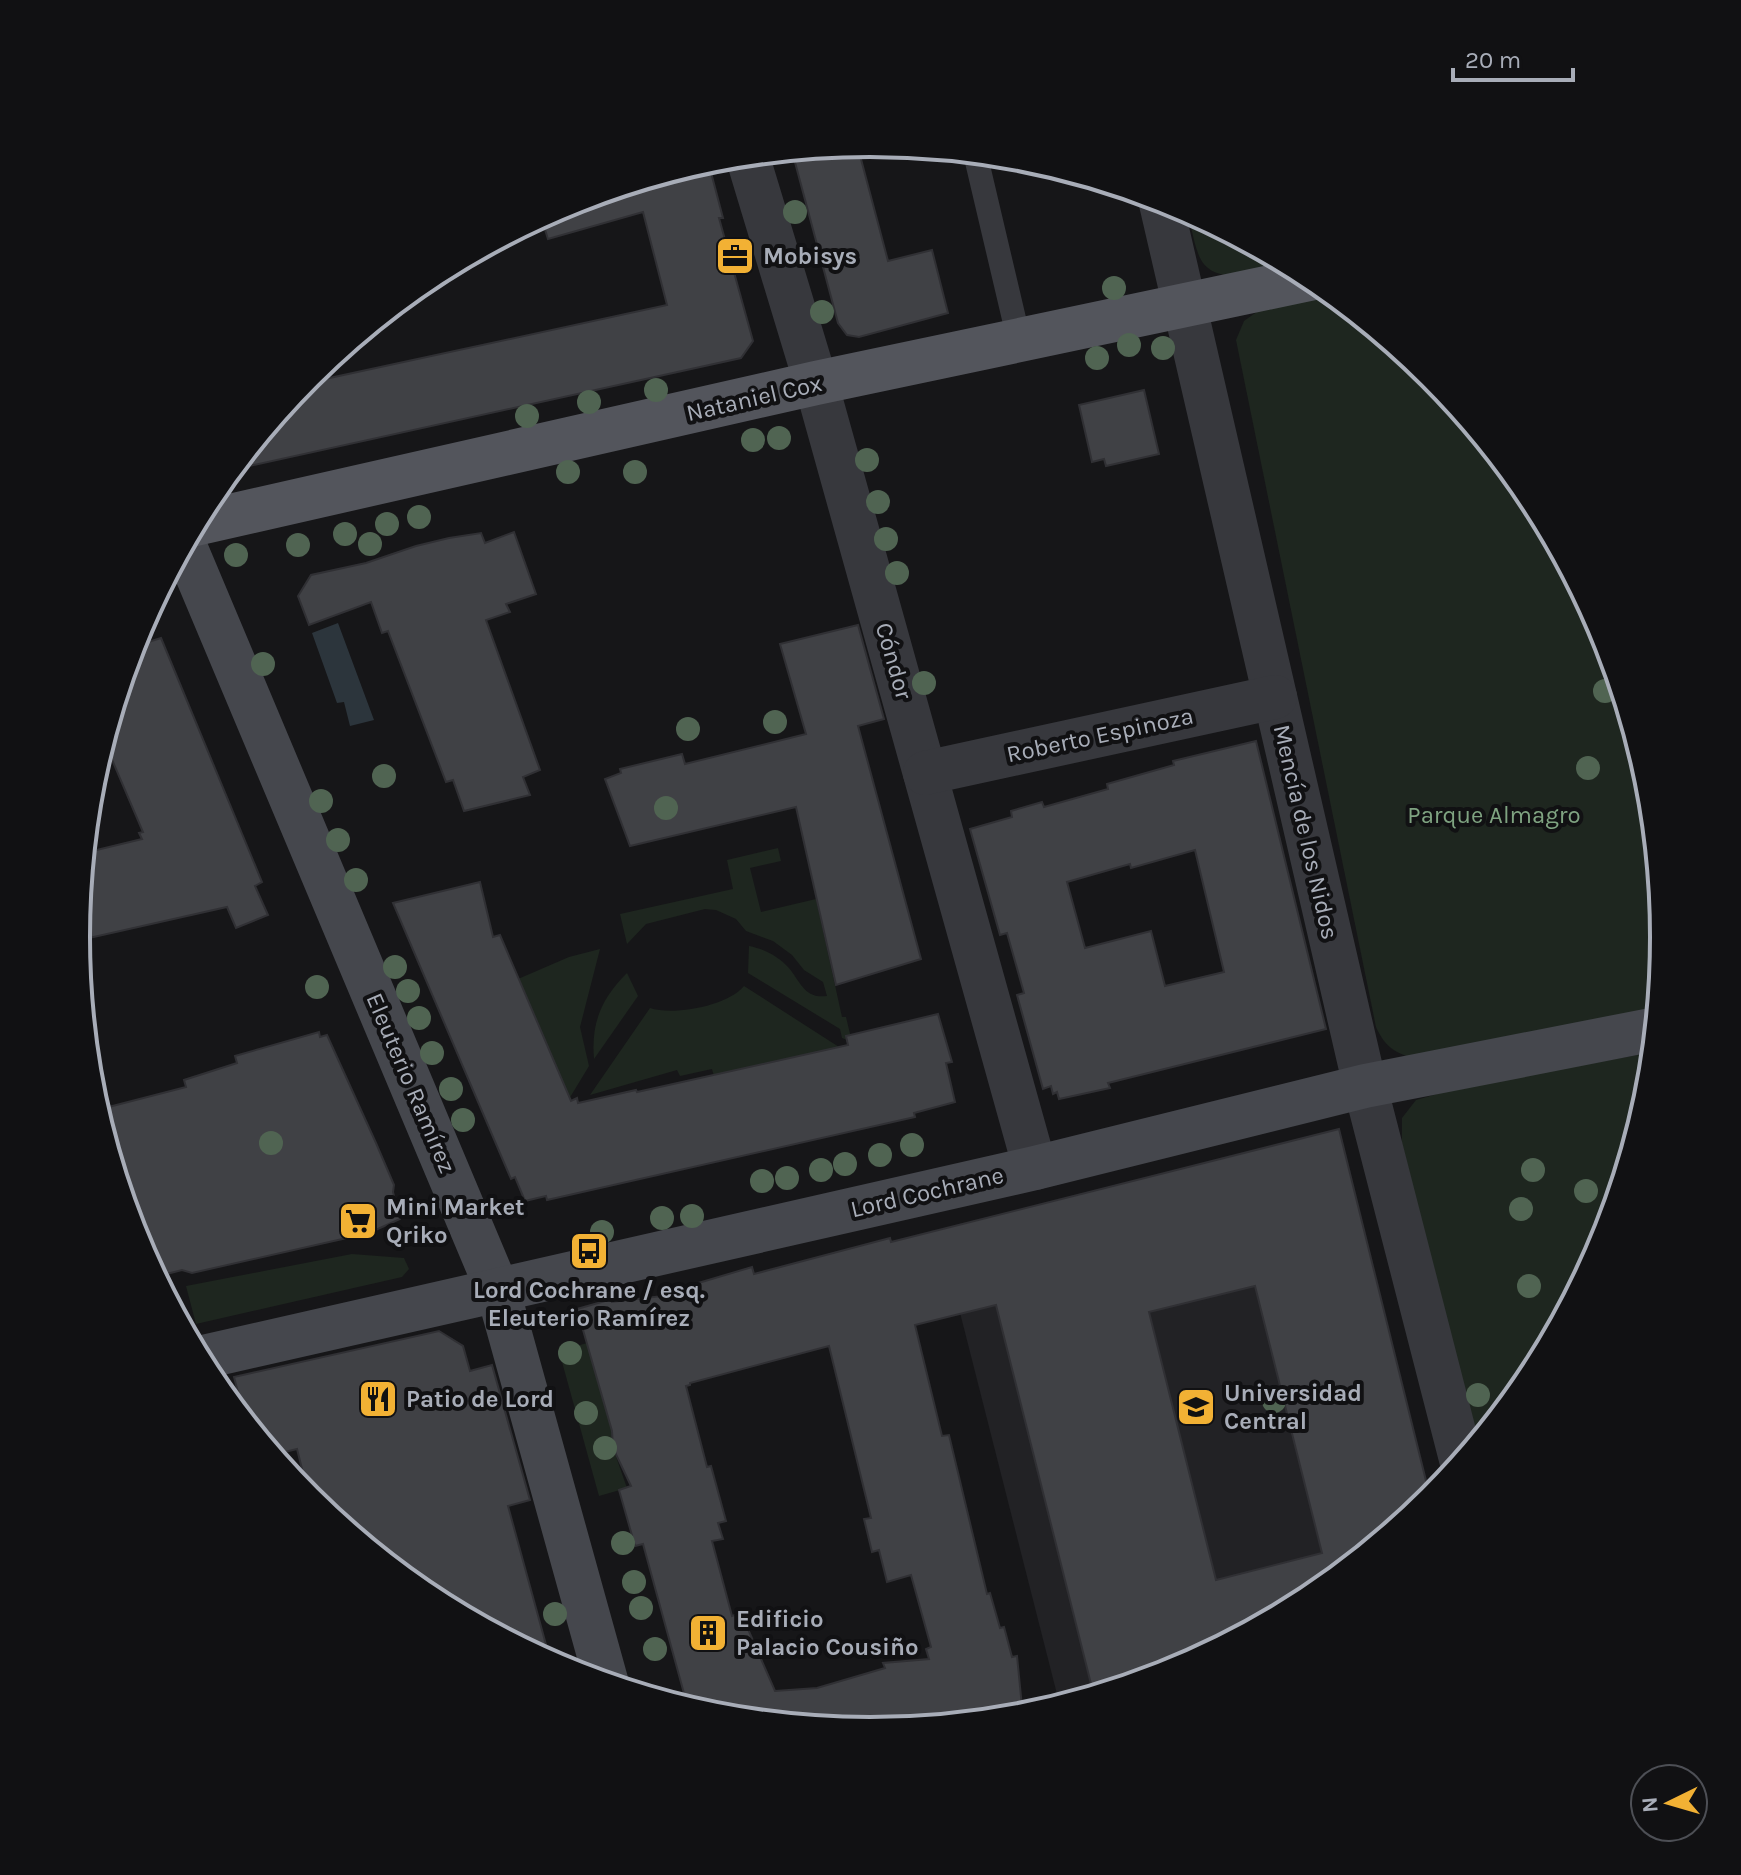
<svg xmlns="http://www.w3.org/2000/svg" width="1741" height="1875" viewBox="0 0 1741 1875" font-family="Karla,sans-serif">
<rect width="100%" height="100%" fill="#161618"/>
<polygon fill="#222225" points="1339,1129 1431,1501 1312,1598 1174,1672 1060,1706 939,1230"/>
<g fill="#1e261f">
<path d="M1187 210 1287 264C1260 270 1211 291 1198 253 1193 240 1191 224 1187 210Z"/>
<path d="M1333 294 1433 376 1531 496 1605 634 1650 783 1665 938 1658 1008 1413 1058C1394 1053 1384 1045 1376 1027L1236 340 1244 321 1258 311Z"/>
<path d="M778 848 781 861 750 868 761 912 816 899 842 1017H846L852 1042 842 1038 840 1029 748 973 749 946C764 949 778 956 788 967 801 982 804 999 827 996L823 982 804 970 792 955 773 941 746 931 736 919 716 910 705 909 646 924 627 944 620 914 733 889 727 860Z"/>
<polygon points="600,949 580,1027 589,1066 569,1099 518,979 569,957"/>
<path d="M627 973 638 996 594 1059C591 1023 601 999 627 973Z"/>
<path d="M744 986 839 1047 743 1069 715 1080 712 1069 680 1076 677 1070 590 1095 650 1008C673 1016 728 1006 744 986Z"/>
<polygon points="1654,1052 1650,1093 1604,1242 1531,1379 1477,1445 1402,1143 1402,1118 1416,1100 1465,1086"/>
<polygon points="352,1254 404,1258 409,1269 402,1277 196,1324 186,1286"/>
<polygon points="587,1343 612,1431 613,1448 627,1488 599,1496 559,1351"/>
</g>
<polygon fill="#2c353c" points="338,623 374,720 350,726 344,702 337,703 312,633"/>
<g fill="#404145" stroke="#303034" stroke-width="2" fill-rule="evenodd">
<polygon points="857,144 888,261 932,250 948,313 859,337 847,335 838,323 792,151"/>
<polygon points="708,161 723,218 719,218 753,341 741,358 231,470 302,384 667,305 643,212 548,239 541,217 567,203"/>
<polygon points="1144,390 1159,454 1106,466 1104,459 1092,462 1079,405"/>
<polygon points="514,532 536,594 506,604 510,612 486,620 540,770 523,777 530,795 464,811 453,780 446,782 388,631 382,633 371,602 309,625 298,596 311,575 366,563 416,546 449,538 481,533 485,543"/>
<polygon points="858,625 884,719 858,726 921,959 836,985 796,807 630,846 605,779 621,773 620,769 682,754 685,764 806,734 780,644"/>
<polygon points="161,638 262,882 255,886 268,915 236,928 227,907 76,941 84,853 142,839 139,833 143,832 104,741 132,647"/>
<path d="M1256 741 1326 1029 1108 1083 1110 1088 1059 1099 1057 1092 1053 1094 1051 1086 1043 1089 1017 995 1024 993 1007 933 1000 935 970 829 1012 817 1011 811 1042 802 1044 807 1108 789 1107 784 1174 765 1173 761ZM1195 850 1224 972 1165 986 1151 931 1085 948 1067 882 1130 864 1131 868Z"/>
<polygon points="480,882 493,937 500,935 571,1101 577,1098 578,1103 636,1090 637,1092 848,1045 846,1036 938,1014 952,1062 946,1063 955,1102 914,1113 915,1117 547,1200 546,1196 525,1201 515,1177 511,1179 393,903"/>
<polygon points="319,1032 320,1037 327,1035 376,1143 394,1185 393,1192 400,1219 369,1233 192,1273 182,1270 155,1277 136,1241 97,1110 186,1087 184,1080 237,1063 235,1056"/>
<path d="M1339 1129 1431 1501 1312 1598 1174 1672 1094 1696 996 1305 915 1325 942 1436 949 1435 987 1594 990 1593 1000 1628 1004 1627 1012 1657 1017 1656 1023 1717 870 1732 715 1717 688 1708 643 1544 635 1546 619 1490 631 1486 613 1448 612 1431 577 1309 612 1299V1302L697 1292 695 1284 752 1267 754 1274 890 1238 891 1242ZM1255 1286 1322 1553 1216 1580 1149 1312ZM829 1346 871 1518 864 1519 872 1552 879 1550 887 1582 911 1575 931 1647 926 1649 929 1659 883 1663 885 1668 817 1688 775 1691 741 1613 732 1616 712 1541 723 1539 718 1523 726 1521 711 1466 707 1467 686 1386 690 1385V1383Z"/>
<polygon points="439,1331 463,1346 470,1371 492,1365 530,1500 508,1506 551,1663 429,1598 310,1501 297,1449 273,1455 246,1423 234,1377"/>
</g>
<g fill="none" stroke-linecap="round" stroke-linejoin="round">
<polyline stroke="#37383d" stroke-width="24" points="975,153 1019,340"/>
<g stroke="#37383d" stroke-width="44">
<polyline points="747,155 816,383 1035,1168"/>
<polyline points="1160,199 1365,1086 1462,1463"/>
<polyline points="925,773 1275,697"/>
</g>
<g stroke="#45474d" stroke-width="44">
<polyline points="184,544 498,1291 607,1684"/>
<polyline points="199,1358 1035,1168 1365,1086 1656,1029"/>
</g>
<polyline stroke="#53555c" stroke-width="44" points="195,524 816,383 1314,278"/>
</g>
<g fill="#506452">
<circle cx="795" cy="212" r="12"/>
<circle cx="1114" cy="288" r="12"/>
<circle cx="822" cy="312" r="12"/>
<circle cx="1129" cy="345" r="12"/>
<circle cx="1163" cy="348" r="12"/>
<circle cx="1097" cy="358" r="12"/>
<circle cx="656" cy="390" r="12"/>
<circle cx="589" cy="402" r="12"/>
<circle cx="527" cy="416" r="12"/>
<circle cx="779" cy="438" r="12"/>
<circle cx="753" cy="440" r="12"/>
<circle cx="867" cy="460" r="12"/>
<circle cx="568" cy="472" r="12"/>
<circle cx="635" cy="472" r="12"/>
<circle cx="878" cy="502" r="12"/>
<circle cx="419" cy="517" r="12"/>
<circle cx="387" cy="524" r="12"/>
<circle cx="345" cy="534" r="12"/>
<circle cx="886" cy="539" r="12"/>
<circle cx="370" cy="544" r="12"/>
<circle cx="298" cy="545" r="12"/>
<circle cx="236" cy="555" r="12"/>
<circle cx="897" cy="573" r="12"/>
<circle cx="263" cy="664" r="12"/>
<circle cx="924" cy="683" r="12"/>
<circle cx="1605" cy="691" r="12"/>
<circle cx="775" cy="722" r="12"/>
<circle cx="688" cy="729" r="12"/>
<circle cx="1588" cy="768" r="12"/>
<circle cx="384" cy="776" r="12"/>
<circle cx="321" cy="801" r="12"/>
<circle cx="666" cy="808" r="12"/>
<circle cx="338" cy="840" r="12"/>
<circle cx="356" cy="880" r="12"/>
<circle cx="395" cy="967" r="12"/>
<circle cx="317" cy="987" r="12"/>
<circle cx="408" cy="991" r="12"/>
<circle cx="419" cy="1018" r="12"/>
<circle cx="432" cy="1053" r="12"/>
<circle cx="451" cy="1089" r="12"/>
<circle cx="463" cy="1120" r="12"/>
<circle cx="271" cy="1143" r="12"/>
<circle cx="912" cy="1145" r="12"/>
<circle cx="880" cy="1155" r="12"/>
<circle cx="845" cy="1164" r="12"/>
<circle cx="821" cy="1170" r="12"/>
<circle cx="1533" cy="1170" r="12"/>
<circle cx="787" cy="1178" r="12"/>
<circle cx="762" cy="1181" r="12"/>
<circle cx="1586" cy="1191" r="12"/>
<circle cx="1521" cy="1209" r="12"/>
<circle cx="692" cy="1216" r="12"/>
<circle cx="662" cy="1218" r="12"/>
<circle cx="602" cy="1232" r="12"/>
<circle cx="1529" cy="1286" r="12"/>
<circle cx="570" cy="1353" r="12"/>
<circle cx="1478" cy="1395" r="12"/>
<circle cx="1274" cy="1401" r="12"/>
<circle cx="586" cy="1413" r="12"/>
<circle cx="605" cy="1448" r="12"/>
<circle cx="623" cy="1543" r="12"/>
<circle cx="634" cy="1582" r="12"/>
<circle cx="641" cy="1608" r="12"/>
<circle cx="555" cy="1614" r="12"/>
<circle cx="655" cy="1649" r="12"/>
</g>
<defs>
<symbol id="office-square" viewBox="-11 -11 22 22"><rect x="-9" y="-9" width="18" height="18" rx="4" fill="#f2b134" stroke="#111113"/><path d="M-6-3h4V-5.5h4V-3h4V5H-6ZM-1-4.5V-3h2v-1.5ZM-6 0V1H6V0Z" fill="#111"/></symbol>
<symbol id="supermarket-square" viewBox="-11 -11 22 22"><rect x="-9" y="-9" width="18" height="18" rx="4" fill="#f2b134" stroke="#111113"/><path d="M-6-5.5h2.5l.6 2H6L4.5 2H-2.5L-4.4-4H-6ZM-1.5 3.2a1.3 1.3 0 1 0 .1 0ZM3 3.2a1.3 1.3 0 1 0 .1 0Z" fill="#111"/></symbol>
<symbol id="bus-square" viewBox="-11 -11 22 22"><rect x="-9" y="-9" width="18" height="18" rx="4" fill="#f2b134" stroke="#111113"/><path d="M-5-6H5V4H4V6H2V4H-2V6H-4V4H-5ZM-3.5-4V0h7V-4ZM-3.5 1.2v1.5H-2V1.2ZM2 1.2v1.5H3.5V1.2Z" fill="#111"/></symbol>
<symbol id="restaurant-square" viewBox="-11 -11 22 22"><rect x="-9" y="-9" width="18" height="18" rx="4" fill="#f2b134" stroke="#111113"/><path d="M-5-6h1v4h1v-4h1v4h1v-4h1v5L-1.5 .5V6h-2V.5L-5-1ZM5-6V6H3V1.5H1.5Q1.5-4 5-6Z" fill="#111"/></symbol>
<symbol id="university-square" viewBox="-11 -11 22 22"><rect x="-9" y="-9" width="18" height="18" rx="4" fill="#f2b134" stroke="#111113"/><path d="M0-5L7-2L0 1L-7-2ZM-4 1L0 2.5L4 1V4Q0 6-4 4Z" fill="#111"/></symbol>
<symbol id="building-square" viewBox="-11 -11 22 22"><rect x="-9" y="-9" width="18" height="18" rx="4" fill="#f2b134" stroke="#111113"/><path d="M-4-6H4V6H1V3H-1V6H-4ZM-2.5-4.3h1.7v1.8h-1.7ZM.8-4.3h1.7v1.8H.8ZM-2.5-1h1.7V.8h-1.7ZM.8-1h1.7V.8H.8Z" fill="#111"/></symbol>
</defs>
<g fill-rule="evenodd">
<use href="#office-square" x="713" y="234" width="44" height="44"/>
<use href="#supermarket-square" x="336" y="1199" width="44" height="44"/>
<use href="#bus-square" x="567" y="1229" width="44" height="44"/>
<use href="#restaurant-square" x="356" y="1377" width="44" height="44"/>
<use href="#university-square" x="1174" y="1385" width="44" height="44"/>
<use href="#building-square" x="686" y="1611" width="44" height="44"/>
</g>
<g text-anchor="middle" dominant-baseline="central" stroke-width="8" stroke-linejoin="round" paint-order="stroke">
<g font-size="24" font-weight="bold" fill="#a8adb8" stroke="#111113" text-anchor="start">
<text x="763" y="256">Mobisys</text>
<text x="386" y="1207">Mini Market<tspan x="386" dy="28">Qriko</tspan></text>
<text x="589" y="1290" text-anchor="middle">Lord Cochrane / esq.<tspan x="589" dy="28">Eleuterio Ramírez</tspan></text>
<text x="1224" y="1393">Universidad<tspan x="1224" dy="28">Central</tspan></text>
<text x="406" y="1399">Patio de Lord</text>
<text x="736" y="1619">Edificio<tspan x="736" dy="28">Palacio Cousiño</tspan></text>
</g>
<g font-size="24" fill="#a8adb8" stroke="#111113">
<text transform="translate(754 398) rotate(-13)">Nataniel Cox</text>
<text transform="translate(894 661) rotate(74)">Cóndor</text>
<text transform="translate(1100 735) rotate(-12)">Roberto Espinoza</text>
<text transform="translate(1306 832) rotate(77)">Mencía de los Nidos</text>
<text transform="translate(411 1083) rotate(67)">Eleuterio Ramírez</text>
<text transform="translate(927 1192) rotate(-13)">Lord Cochrane</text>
</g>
<g font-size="24" fill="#7fa381" stroke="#111113">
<text x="1494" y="815">Parque Almagro</text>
</g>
</g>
<path d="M0 0H1741V1875H0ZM90 937a780 780 0 1 1 1560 0a780 780 0 1 1-1560 0Z" fill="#111113" fill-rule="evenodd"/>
<path fill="none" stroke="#a8adb8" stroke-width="4" d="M90 937a780 780 0 1 1 1560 0a780 780 0 1 1-1560 0Z"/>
<g transform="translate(1669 1803) rotate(265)"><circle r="38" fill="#111113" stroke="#4d4f55" stroke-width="2"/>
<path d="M0-6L14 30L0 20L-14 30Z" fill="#f2b134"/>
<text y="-12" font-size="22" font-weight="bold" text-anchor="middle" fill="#a8adb8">N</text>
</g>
<path d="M1453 68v12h120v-12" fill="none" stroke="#a8adb8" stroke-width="4"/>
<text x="1465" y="68" font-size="24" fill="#a8adb8" stroke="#111113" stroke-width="6" paint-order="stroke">20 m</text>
</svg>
